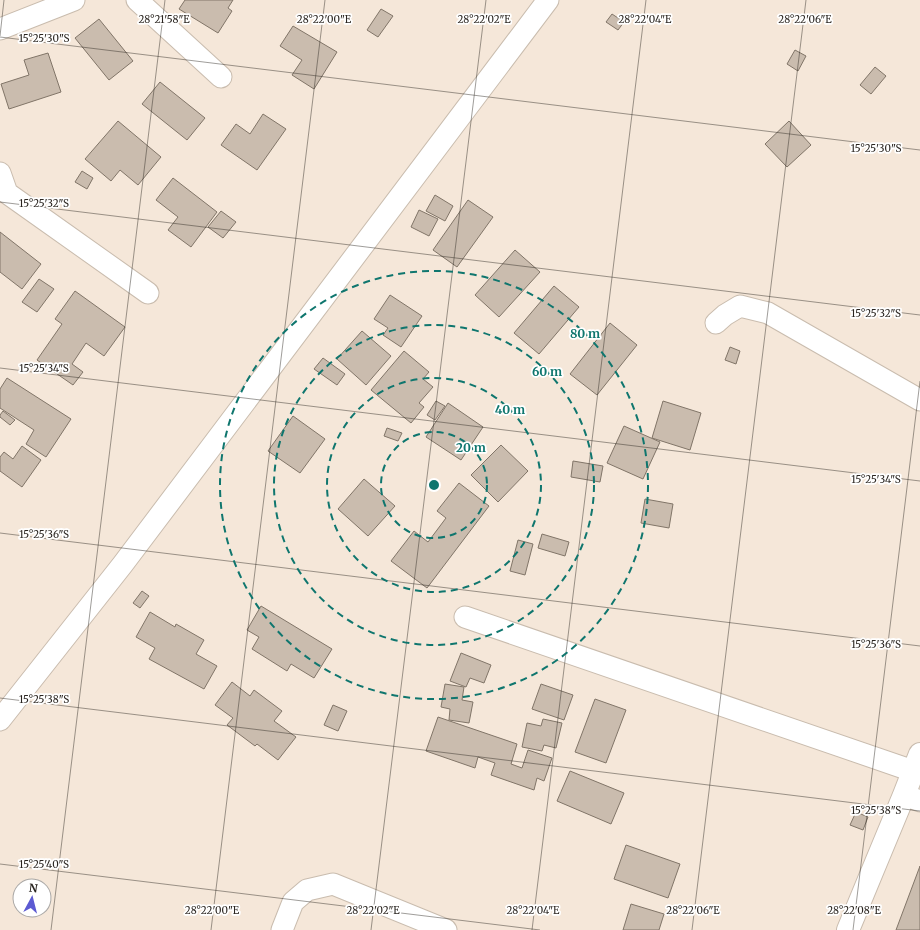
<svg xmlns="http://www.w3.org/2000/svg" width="920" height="930" viewBox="0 0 920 930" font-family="Merriweather,serif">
<rect width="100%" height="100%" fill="#f5e7d9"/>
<g fill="#cabcae" stroke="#817568">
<polygon points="185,0 233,0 228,8 232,11 218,33 179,9"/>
<polygon points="381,9 393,16 378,37 367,30"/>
<polygon points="612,14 624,22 618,30 606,22"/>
<polygon points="99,19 133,61 109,80 75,38"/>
<polygon points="293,26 337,52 314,89 292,75 302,60 280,46"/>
<polygon points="795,50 806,56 798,71 787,64"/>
<polygon points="48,53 61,92 9,109 1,84 29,75 24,60"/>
<polygon points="875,67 886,76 871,94 860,85"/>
<polygon points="160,82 205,118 187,140 142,104"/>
<polygon points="263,114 286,129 257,170 221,145 236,124 250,134"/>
<polygon points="118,121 161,157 138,185 120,170 111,181 85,159"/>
<polygon points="789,121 811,145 787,167 765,144"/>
<polygon points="82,171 93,178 87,189 75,182"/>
<polygon points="173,178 217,212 191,247 168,230 178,217 156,200"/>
<polygon points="435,195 453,206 445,221 426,211"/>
<polygon points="468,200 493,217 457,267 433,250"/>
<polygon points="419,210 438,219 429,236 411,227"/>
<polygon points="221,211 236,222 223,238 208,227"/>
<polygon points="0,232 41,264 22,289 0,272"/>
<polygon points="515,250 540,272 499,317 475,295"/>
<polygon points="39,279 54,289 37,312 22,302"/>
<polygon points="554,286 579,307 539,354 514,333"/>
<polygon points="75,291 125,327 104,356 86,343 72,364 83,372 73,385 37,360 62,324 55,319"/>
<polygon points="390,295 422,316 401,347 383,335 388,328 374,319"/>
<polygon points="610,323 637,345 597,395 570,374"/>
<polygon points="362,331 391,356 366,385 337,359"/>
<polygon points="730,347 740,351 736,364 725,360"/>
<polygon points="404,351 429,372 423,379 433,387 419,403 424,407 411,423 371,390"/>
<polygon points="323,358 345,374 337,385 314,369"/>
<polygon points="7,378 71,419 46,457 26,444 34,430 0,408 0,389"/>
<polygon points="436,401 445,406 435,420 427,415"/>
<polygon points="663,401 701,413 690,450 652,438"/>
<polygon points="448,403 483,427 461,460 426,437"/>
<polygon points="3,411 15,420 10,425 0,417 0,415"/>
<polygon points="293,416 325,439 300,473 268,451"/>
<polygon points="624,426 660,442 643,479 607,463"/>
<polygon points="387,428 402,433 398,441 384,436"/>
<polygon points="501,445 528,471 498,502 471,475"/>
<polygon points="22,446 41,460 22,487 0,471 0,457 4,452 13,459"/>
<polygon points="573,461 603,466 600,482 571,477"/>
<polygon points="364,479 395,506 368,536 338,509"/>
<polygon points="459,483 489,506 427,588 391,561 414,531 428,542 446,518 437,511"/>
<polygon points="645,499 673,504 669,528 641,523"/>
<polygon points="542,534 569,542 565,556 538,548"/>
<polygon points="518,540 533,544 525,575 510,571"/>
<polygon points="142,591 149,596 140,608 133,603"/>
<polygon points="261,606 332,649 314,678 291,664 287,671 252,649 259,637 247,630"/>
<polygon points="150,612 175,627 176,624 204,640 196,654 217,666 204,689 149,659 155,648 136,637"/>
<polygon points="461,653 491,665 484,683 470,678 466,687 450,681"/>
<polygon points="232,682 250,696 254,690 282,711 274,721 296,737 278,760 257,744 255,746 227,725 233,718 215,705"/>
<polygon points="445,684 464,687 462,700 473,702 469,723 449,720 450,709 441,707"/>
<polygon points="541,684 573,695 564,720 532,709"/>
<polygon points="595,699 626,710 606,763 575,752"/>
<polygon points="333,705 347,711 338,731 324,725"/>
<polygon points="438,717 517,744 511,764 522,768 528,750 552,758 544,781 537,778 534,790 491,775 495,763 478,757 475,768 426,751"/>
<polygon points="543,719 562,723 556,748 544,745 542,751 522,747 527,723 541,726"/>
<polygon points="570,771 624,793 611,824 557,801"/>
<polygon points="856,812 868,817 863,830 850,825"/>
<polygon points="626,845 680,864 668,898 614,879"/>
<polygon points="920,866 920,930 896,930"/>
<polygon points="631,904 664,914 659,930 623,930"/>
</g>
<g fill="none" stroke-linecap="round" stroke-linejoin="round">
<defs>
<g id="street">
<polyline points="137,0 221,77"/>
<polyline points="0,29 74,0"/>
<polyline points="0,173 7,193 148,293"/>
<polyline points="716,323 725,315 740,306 768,313 920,400"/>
<polyline points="465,617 913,771"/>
<polyline points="0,720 123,564 548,0"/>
<polyline points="904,795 920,801"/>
<polyline points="282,930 293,902 307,890 333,884 446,930"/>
</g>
<polyline id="secondary" points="848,930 904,795 920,754"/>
</defs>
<use href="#street" stroke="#c9bcae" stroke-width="23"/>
<use href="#secondary" stroke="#c9bcae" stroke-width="24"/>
<use href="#street" stroke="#fff" stroke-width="21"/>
<use href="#secondary" stroke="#fff" stroke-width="22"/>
</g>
<path fill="none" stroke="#2a2520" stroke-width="1" stroke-opacity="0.45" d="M0 36 4 0M0 37 920 150M0 202 920 315M0 368 920 481M0 533 920 646M0 698 920 811M0 864 540 930M51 930 165 0M211 930 325 0M371 930 486 0M532 930 646 0M692 930 806 0M853 930 920 381"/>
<g fill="none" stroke="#0f766e" stroke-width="2" stroke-dasharray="7 5">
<circle cx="434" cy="485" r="53"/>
<circle cx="434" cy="485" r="107"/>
<circle cx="434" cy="485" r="160"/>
<circle cx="434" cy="485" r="214"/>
</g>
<g font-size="10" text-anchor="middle" fill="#2a2520" stroke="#fff" stroke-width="3.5" stroke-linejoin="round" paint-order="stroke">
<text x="164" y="23">28°21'58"E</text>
<text x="324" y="23">28°22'00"E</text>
<text x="484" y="23">28°22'02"E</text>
<text x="645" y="23">28°22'04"E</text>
<text x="805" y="23">28°22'06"E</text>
<text x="44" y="42">15°25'30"S</text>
<text x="876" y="152">15°25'30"S</text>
<text x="44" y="207">15°25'32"S</text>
<text x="876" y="317">15°25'32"S</text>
<text x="44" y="372">15°25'34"S</text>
<text x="876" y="483">15°25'34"S</text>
<text x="44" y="538">15°25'36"S</text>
<text x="876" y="648">15°25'36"S</text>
<text x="44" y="703">15°25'38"S</text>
<text x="876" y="814">15°25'38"S</text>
<text x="44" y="868">15°25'40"S</text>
<text x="212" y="914">28°22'00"E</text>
<text x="373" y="914">28°22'02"E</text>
<text x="533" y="914">28°22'04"E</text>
<text x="693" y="914">28°22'06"E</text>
<text x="854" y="914">28°22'08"E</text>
</g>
<circle cx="434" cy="485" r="6" fill="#0f766e" stroke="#fff" stroke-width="2"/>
<g font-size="12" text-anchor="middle" font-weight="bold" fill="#0f766e" stroke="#fff" stroke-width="3.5" stroke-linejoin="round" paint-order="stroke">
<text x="585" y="338">80 m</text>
<text x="547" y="376">60 m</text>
<text x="510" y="414">40 m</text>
<text x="471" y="452">20 m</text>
</g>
<g transform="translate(32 898) rotate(7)"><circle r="19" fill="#ffffff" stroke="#aaa8a6"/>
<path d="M0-3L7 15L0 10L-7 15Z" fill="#5c5ad2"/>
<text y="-6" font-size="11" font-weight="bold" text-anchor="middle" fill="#2a2520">N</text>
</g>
</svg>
